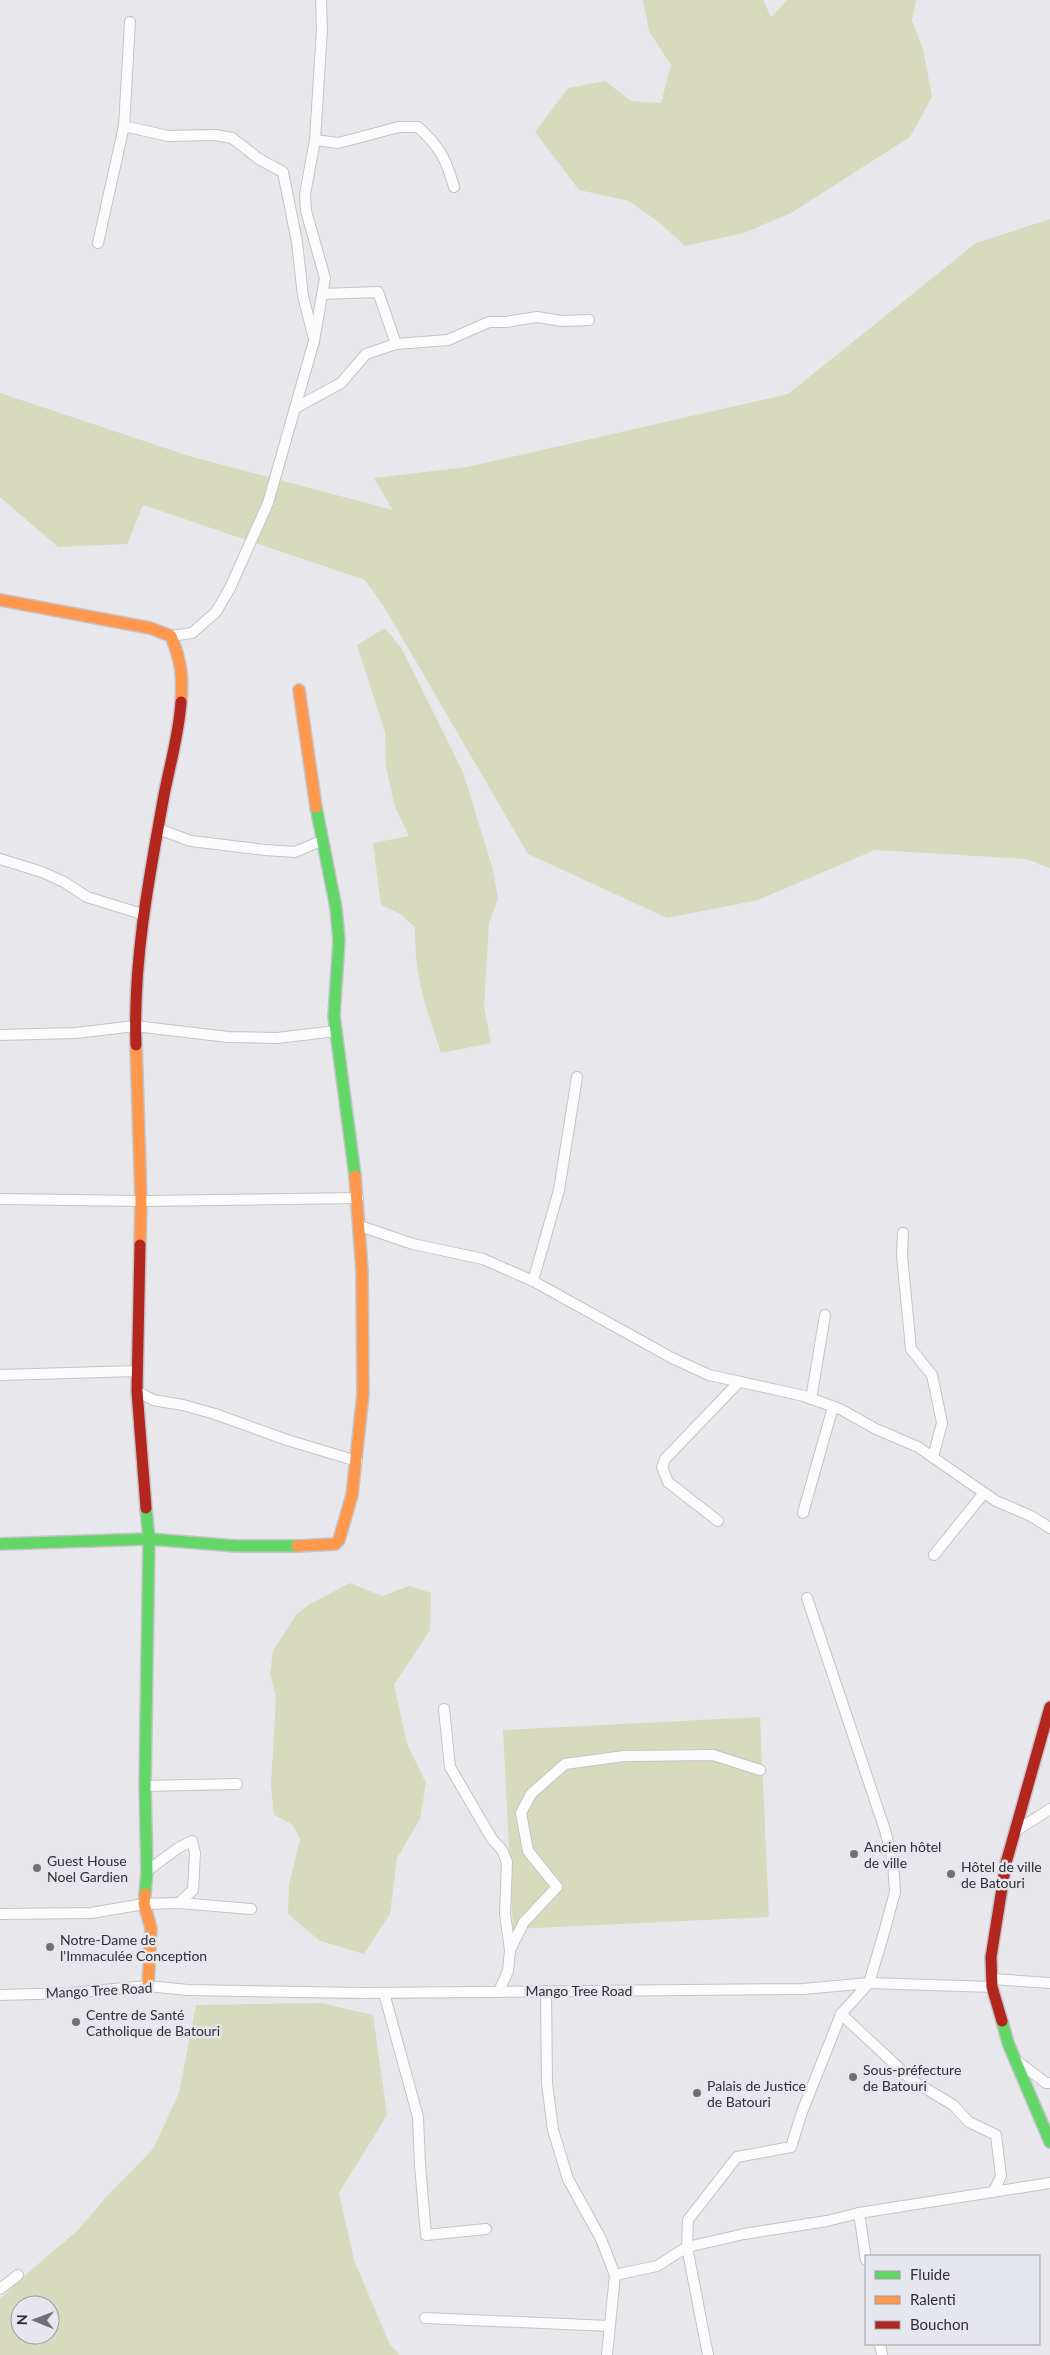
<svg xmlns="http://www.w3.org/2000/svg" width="1050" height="2355" viewBox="0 0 1050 2355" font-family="Lato,sans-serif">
<rect width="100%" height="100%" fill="#e8e8ec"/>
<g fill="#d7dabc" fill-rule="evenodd">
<polygon points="643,0 763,0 771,17 787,0 916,0 912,20 923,49 932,97 910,137 791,213 744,233 685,246 660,223 629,201 579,190 535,132 568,88 605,81 631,101 661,103 671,65 649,31"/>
<polygon points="1050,219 1050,868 1026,859 875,850 758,900 667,918 528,854 386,610 365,580 143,505 127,544 58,547 0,497 0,393 189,456 393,510 374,478 467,467 788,394 976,243"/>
<path d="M385 628 402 649 463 772 493 870 498 899 489 923 484 1006 491 1043 441 1053C426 1007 414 976 415 927L400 914 381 905 373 843 409 836 395 807 386 767 385 732 357 645Z"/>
<polygon points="350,1583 382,1596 409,1586 431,1593 430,1630 394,1685 407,1744 426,1783 420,1819 397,1858 390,1914 364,1954 320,1941 288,1914 289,1885 300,1839 293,1825 274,1815 271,1784 276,1698 270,1673 273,1651 296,1615 308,1605"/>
<polygon points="760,1717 769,1917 513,1929 503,1730"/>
<path d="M321 2003 373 2015 387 2115 339 2193 354 2260 390 2345 400 2355H0V2299L31 2270 76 2232 110 2193 153 2149 179 2093 196 2005ZM20 2305H50V2335H20Z"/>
</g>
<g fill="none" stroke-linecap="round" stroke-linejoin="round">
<defs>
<g id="street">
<polyline points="124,126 168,136 215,135 232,138 259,159 283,172 297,242 303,296 313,335"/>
<path d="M315 140 338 143 399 127H418C440 147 446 159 454 187"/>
<polyline points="98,243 124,126 130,22"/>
<polyline points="322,294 378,292 396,344"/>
<polyline points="297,407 341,383 366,354 396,344 448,340 489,322 506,322 537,317 562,321 589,320"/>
<polyline points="171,636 192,633 216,612 230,588 268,503 314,341 325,278 306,211 305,194 315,140 322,29 321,0"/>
<polyline points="158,829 191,841 265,850 295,852 321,841"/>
<polyline points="0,859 42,872 64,882 87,897 142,914"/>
<polyline points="0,1035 76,1033 135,1026 228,1037 277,1038 336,1031"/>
<polyline points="0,1199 141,1201 358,1198"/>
<polyline points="360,1226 413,1244 483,1259 533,1281 672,1358 709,1375 804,1396 840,1409 876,1429 918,1447 996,1501 1031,1516 1050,1528"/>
<polyline points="903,1233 902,1256 911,1349 932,1375 942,1423 933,1457"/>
<polyline points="533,1281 559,1190 577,1077"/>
<polyline points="0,1375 138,1371"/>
<polyline points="137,1391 153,1400 183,1405 215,1414 287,1440 357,1461"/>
<polyline points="811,1399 825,1315"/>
<polyline points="803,1513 833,1407"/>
<polyline points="718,1521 668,1482 662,1467 665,1459 739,1382"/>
<polyline points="934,1555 984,1493"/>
<polyline points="807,1598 885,1830 893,1862 895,1892 883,1936 869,1983 841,2014 802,2112 791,2147 737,2157 688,2220 687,2247 744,2234 827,2221 859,2213 1050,2183"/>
<polyline points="444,1709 450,1767 492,1839 502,1850 507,1862 505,1914 510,1950 508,1971 499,1991"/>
<polyline points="145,1786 237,1784"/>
<polyline points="1014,1832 1050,1809"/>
<polyline points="147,1871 178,1848 192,1841 195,1853 193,1890 179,1903"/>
<polyline points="0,1914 91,1913 144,1904 179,1903 251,1909"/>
<polyline points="510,1950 524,1922 557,1887 528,1851 521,1813 531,1794 565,1764 624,1756 713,1755 760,1770"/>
<polyline points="992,1979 1050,1983"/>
<polyline points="546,1991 547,2083 553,2130 568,2179 601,2239 615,2275 607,2355"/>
<polyline points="384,1993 418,2117 420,2165 426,2235 486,2229"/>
<polyline points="0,1995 69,1993 148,1986 188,1990 363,1993 803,1989 869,1983 992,1987"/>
<polyline points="841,2014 913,2081 953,2105 969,2122 996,2135 1001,2176 994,2191"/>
<polyline points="1017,2061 1046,2083 1050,2083"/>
<polyline points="859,2213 866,2260"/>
<polyline points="615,2275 657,2266 687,2247 708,2355"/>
<polyline points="0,2289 18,2275"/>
<polyline points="425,2318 609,2326"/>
<polyline points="880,2344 882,2355"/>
</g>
<g id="fast">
<polyline points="316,807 336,908 339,940 334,1016 355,1176"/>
<polyline points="0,1544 149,1539 236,1546 297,1546"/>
<polyline points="145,1894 147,1871 145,1786 149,1539 146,1508"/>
<polyline points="1002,2021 1008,2043 1050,2142"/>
</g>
<g id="slow">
<path d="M0 600 150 628 171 636C181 661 183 675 181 702"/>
<polyline points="299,690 316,807"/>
<polyline points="136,1045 141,1201 140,1245"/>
<polyline points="297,1546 335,1544 339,1540 352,1495 363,1394 362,1271 355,1176"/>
<polyline points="145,1894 144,1904 151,1928 148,1986"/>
</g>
<g id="jam">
<path d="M136 1045C133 960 149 878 164 795 170 764 179 734 181 702"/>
<polyline points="140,1245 137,1391 146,1508"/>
<polyline points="1002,2021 992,1987 991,1957 1006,1863 1050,1707"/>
</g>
</defs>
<use href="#street" stroke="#c4c4c8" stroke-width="12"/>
<use href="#fast" stroke="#c4c4c8" stroke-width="14"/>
<use href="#slow" stroke="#c4c4c8" stroke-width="14"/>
<use href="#jam" stroke="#c4c4c8" stroke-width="14"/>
<use href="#street" stroke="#fcfcfc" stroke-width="10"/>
<use href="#fast" stroke="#63d668" stroke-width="11"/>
<use href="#slow" stroke="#ff974d" stroke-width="11"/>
<use href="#jam" stroke="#b3261e" stroke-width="11"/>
</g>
<g fill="#707074" stroke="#e6e6ee" stroke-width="2">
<circle cx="854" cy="1854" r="5"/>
<circle cx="37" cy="1868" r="5"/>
<circle cx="951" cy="1874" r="5"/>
<circle cx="50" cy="1947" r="5"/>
<circle cx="76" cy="2022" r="5"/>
<circle cx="853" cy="2077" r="5"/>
<circle cx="697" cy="2093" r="5"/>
</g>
<g text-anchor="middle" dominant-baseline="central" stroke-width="5" stroke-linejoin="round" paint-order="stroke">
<g font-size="14" fill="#303033" stroke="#e6e6ee" text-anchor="start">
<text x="864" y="1846">Ancien hôtel<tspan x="864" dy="16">de ville</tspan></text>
<text x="47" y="1860">Guest House<tspan x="47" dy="16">Noel Gardien</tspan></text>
<text x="961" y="1866">Hôtel de ville<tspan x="961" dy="16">de Batouri</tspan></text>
<text x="60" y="1939">Notre-Dame de<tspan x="60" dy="16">l'Immaculée Conception</tspan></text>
<text x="86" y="2014">Centre de Santé<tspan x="86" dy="16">Catholique de Batouri</tspan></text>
<text x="863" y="2069">Sous-préfecture<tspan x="863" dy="16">de Batouri</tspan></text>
<text x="707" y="2085">Palais de Justice<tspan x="707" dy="16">de Batouri</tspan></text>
</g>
<g font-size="14" fill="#303033" stroke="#e6e6ee">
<text transform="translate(99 1990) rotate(-3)">Mango Tree Road</text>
<text x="579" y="1990">Mango Tree Road</text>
</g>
</g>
<rect x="865" y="2255" width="175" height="90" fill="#e6e6ee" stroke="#9d9da3"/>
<rect x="875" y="2271" width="25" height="8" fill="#63d668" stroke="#9d9da3"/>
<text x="910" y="2280" font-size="15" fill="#303033">Fluide</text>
<rect x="875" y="2296" width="25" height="8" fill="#ff974d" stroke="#9d9da3"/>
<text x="910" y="2305" font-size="15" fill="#303033">Ralenti</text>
<rect x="875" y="2321" width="25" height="8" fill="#b3261e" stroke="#9d9da3"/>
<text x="910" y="2330" font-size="15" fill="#303033">Bouchon</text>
<g transform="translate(35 2320) rotate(271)"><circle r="24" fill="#e6e6ee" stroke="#9d9da3"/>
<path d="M0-4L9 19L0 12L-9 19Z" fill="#707074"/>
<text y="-8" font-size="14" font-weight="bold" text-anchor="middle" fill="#303033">N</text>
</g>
</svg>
